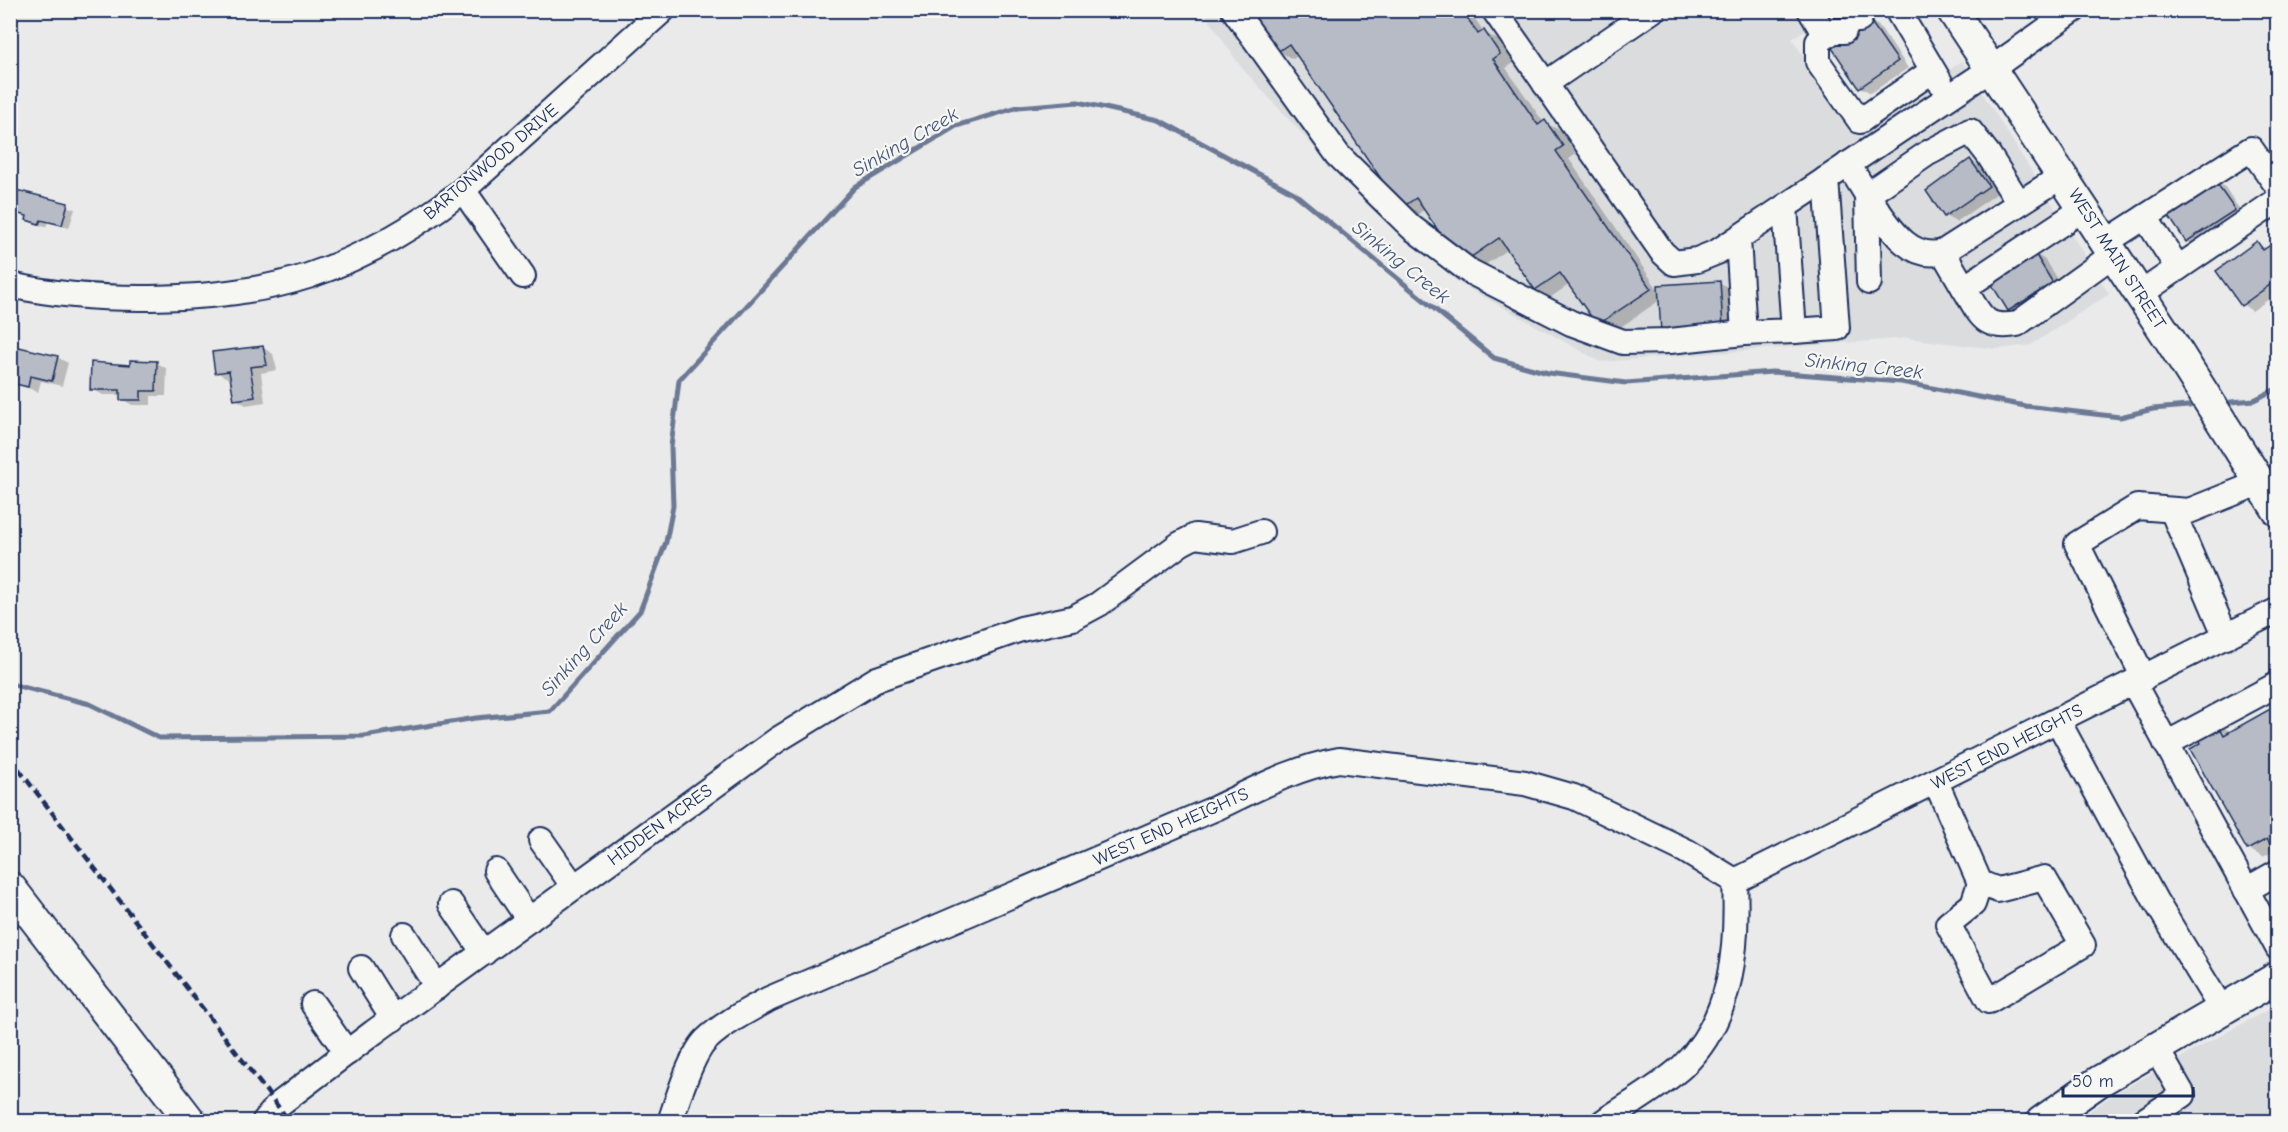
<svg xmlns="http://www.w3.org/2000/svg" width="2288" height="1132" viewBox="0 0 2288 1132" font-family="'Comic Neue',sans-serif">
<rect width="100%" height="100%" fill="#e9eae9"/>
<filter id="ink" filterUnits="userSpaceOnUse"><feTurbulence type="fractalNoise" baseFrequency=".0167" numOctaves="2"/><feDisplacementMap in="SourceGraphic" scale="12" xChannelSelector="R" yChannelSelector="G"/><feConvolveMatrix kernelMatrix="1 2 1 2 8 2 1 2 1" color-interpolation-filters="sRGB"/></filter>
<g filter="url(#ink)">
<g fill="#dadcde">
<polygon points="1203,11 1830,11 1792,39 1857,135 1962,61 2109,294 2031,345 1996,349 1907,338 1601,362 1459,283 1370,208 1241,67"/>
<polygon points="2277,1005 2277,1121 2074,1122 2114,1094"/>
</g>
<g fill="#0003">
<polygon points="1264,10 1469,10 1484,32 1498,40 1514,63 1506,68 1544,123 1560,130 1576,154 1569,159 1659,291 1720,283 1731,289 1733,334 1660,300 1612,333 1598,324 1570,284 1551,297 1536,289 1509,249 1476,271 1425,209 1417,215 1403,207 1299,55 1293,59 1278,51"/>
<polygon points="1869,20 1880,27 1908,68 1871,93 1860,87"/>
<polygon points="1971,161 1981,167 1999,192 1956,222 1945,216"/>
<polygon points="2214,181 2225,187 2244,217 2197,247 2187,241"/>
<polygon points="17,192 75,209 69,228 48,222 46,227 35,224 28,220 28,217 12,211"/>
<polygon points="2278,242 2278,293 2252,311 2242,304 2257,243 2267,249"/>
<polygon points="2034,253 2045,260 2063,289 2020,316 2009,310"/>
<polygon points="10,346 57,357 68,363 62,386 41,381 38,392 13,382"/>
<polygon points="262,347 273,354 277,370 261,373 265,402 246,405 235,399 232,378 227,378 216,372"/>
<polygon points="156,362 167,369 166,396 151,396 151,405 132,405 122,399 122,395 103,395 92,389 131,367"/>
<polygon points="2272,710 2278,713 2278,849 2263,857 2248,849 2203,744 2217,724 2232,732"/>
</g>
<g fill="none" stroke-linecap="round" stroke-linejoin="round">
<g stroke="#6c7995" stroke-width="5">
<polyline points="2220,403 2254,400 2278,388"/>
<polyline points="10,684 90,704 159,738 364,736 476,718 550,711 640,611 666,542 673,506 671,447 679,380 855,187 956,126 1018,107 1078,102 1159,120 1294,193 1494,358 1548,373 1626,383 1772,372 1901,382 2025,406 2120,417 2153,409 2199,405"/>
</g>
</g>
<g fill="#b6bbc6" stroke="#1b2f5e" stroke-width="1.5">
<polygon points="1261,10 1462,10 1478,34 1484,30 1500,54 1493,59 1538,125 1545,120 1563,146 1556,151 1651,289 1597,325 1560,273 1535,290 1499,238 1461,264 1416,198 1401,208 1289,44 1277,52 1253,16"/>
<polygon points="1869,19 1898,61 1859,88 1830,45"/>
<polygon points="1970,159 1989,186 1944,217 1926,191"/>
<polygon points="2214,180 2235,210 2186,242 2166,212"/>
<polygon points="16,190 68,203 62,225 41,220 39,224 26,220 27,216 11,212"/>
<polygon points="2278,240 2278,279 2241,306 2216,271 2257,241 2263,250"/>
<polygon points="2034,252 2053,283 2008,311 1989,280"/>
<polygon points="1720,281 1723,328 1661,332 1658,285"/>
<polygon points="10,345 58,356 52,381 30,376 28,387 11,383 13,373 10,372"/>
<polygon points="263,346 267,365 250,367 255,397 234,400 229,371 215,373 212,352"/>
<polygon points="130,360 157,361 156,391 141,391 141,400 120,400 120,390 90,390 91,362 130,365"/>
<polygon points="2272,708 2278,718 2278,840 2270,844 2267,839 2247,850 2190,749 2201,743 2196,734 2217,722 2224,735"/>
</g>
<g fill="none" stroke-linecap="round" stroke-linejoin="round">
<polyline stroke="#c0c5cd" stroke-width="24" stroke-dasharray="24 12" stroke-linecap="butt" points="1836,20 1850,10"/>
<defs>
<g id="minor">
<polyline points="1234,10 1338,155 1411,227 1469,271 1571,323 1623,342 1670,341 1744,333"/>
<polyline points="1494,10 1662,252 1674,263 1697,260 1717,252 1991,69 2074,10"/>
<polyline points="1810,10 1825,35"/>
<polyline points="1897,10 1940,82"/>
<polyline points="1859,20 1863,10"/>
<polyline points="1844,31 1833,31 1818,42 1818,62 1860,121 1932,71"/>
<polyline points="1545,84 1653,10"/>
<polyline points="1848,164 1867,195 1869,282"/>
<polyline points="463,190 523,276"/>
<path d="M2019 203 1988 154 1970 131 1928 153 1867 195C1886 220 1906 262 1943 252L2062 176"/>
<path d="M2083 209 1964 288C1980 314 1983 330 2017 324L2114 254"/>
<polyline points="2145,217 2178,268"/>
<polyline points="1738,239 1744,333 1794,331 1785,207"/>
<polyline points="2106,242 2251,149 2278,187"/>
<polyline points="1943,252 1964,288"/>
<path d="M10 285C96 304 225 303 308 276 365 257 416 227 463 190L663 10"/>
<polyline points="2140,294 2278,200"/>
<polyline points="1794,331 1837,328 1826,179"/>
<polyline points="2172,510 2226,637"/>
<polyline points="2144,678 2077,544 2137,507 2189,511 2259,483"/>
<polyline points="2134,684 2278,948"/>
<polyline points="2058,721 2155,900 2222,1010"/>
<polyline points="2166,744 2278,684"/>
<polyline points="1936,782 1980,883 1973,904 1948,924 1989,1001 2083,945 2044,878 1998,890 1980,883"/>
<polyline points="541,840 574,887"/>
<polyline points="496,871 529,920"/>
<polyline points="1735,881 2278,610"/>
<polyline points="2246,890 2278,872"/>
<polyline points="451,904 484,953"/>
<polyline points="404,935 437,987"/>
<polyline points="361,968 393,1019"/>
<polyline points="313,1004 347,1053"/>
<polyline points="264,1122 278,1105 374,1032 777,740 877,679 1021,629 1073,618 1099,604 1180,544 1195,536 1233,541 1261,532"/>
<path d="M670 1122C677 1101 691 1055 706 1040 724 1023 747 1011 769 999L1216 808C1256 789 1294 768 1339 760L1525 783 1574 797 1686 851 1735 881C1738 946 1733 1018 1683 1066 1660 1087 1629 1104 1603 1122"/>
<polyline points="2142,1122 2183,1095 2156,1048"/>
</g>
<g id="major">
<polyline points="1952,10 2170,340 2278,511"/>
<polyline points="10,887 191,1122"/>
<polyline points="2041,1122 2098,1082 2278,977"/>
</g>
</defs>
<use href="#minor" stroke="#1b2f5e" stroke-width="28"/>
<use href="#major" stroke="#1b2f5e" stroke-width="34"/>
<use href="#minor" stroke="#f6f6f2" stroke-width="24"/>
<use href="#major" stroke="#f6f6f2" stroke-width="30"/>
<polyline stroke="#1b2f5e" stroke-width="4.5" stroke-dasharray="9 4.5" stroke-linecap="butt" points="10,758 290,1122"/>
</g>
</g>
<g text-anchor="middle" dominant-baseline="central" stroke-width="4.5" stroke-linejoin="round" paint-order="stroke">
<g font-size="18" fill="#1b2f5e" stroke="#f6f6f2">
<text transform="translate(491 162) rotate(-40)">BARTONWOOD DRIVE</text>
<text transform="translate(2117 259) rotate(57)">WEST MAIN STREET</text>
<text transform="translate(2007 747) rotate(-27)">WEST END HEIGHTS</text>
<text transform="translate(660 825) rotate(-36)">HIDDEN ACRES</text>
<text transform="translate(1171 827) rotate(-24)">WEST END HEIGHTS</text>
</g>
<g font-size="20" font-style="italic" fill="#44547a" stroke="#f6f6f2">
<text transform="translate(905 142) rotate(-30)">Sinking Creek</text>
<text transform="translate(1401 262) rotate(39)">Sinking Creek</text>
<text transform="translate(1864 366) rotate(6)">Sinking Creek</text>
<text transform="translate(584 649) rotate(-48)">Sinking Creek</text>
</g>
</g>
<rect width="2288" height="1132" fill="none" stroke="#f6f6f2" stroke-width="36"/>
<rect x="18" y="18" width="2252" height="1096" fill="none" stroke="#1b2f5e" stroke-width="2" filter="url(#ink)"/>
<path d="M2063 1087v9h130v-9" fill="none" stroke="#1b2f5e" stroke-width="3"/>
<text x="2072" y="1087" font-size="18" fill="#1b2f5e" stroke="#f6f6f2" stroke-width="4.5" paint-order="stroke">50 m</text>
</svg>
